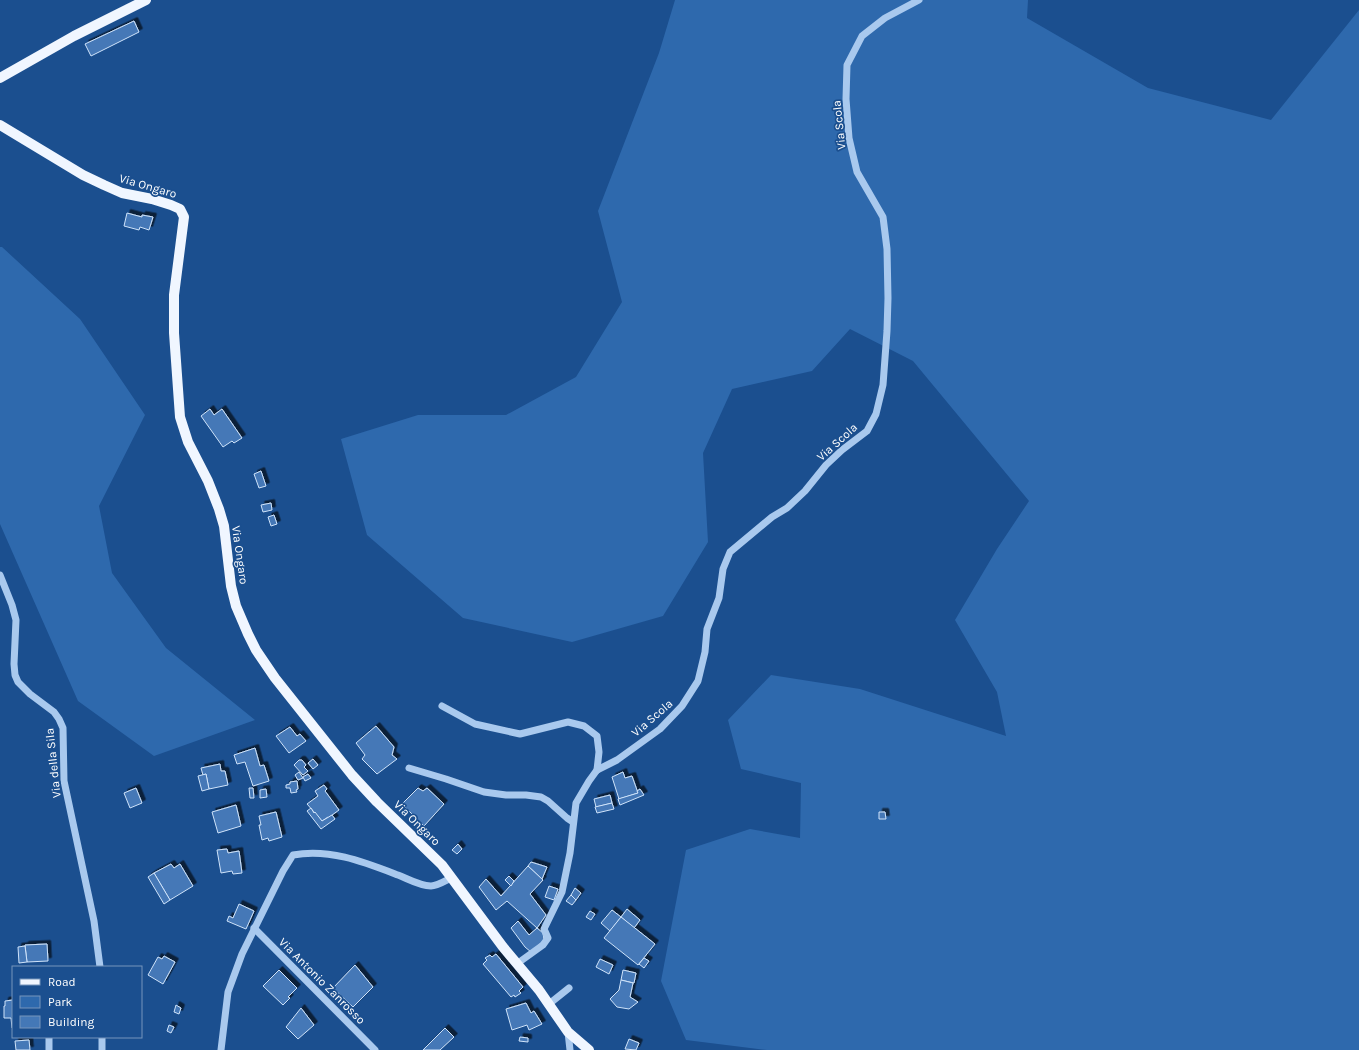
<svg xmlns="http://www.w3.org/2000/svg" width="1359" height="1050" viewBox="0 0 1359 1050" font-family="Karla,sans-serif">
<defs>
<filter id="shadow"><feDropShadow dx="3.5" dy="-3.5" stdDeviation="0" flood-color="#0009"/></filter>
</defs>
<rect width="100%" height="100%" fill="#1b4f8f"/>
<g fill="#2e69ad">
<polygon points="675,0 1028,0 1027,18 1148,88 1271,120 1359,10 1359,1050 767,1050 686,1040 661,981 686,850 750,829 800,838 801,783 741,769 728,720 771,675 860,689 1006,736 997,692 955,620 997,549 1029,501 913,361 850,329 812,371 732,389 703,453 708,542 663,616 572,642 463,618 367,535 341,439 418,415 506,415 576,377 622,302 598,211 659,53"/>
<polygon points="0,247 2,247 80,319 145,415 99,506 112,573 166,648 255,720 154,756 78,701 0,524"/>
</g>
<g fill="#4478b7" stroke="#cfe3fa" filter="url(#shadow)">
<polygon points="134,21 139,32 91,56 85,44"/>
<polygon points="127,213 142,217 142,215 153,217 149,230 140,227 139,230 124,226"/>
<polygon points="210,409 214,415 222,409 242,438 234,443 232,441 223,447 201,416"/>
<polygon points="261,471 266,486 259,488 254,474"/>
<polygon points="271,503 272,510 263,512 261,505"/>
<polygon points="274,515 277,524 271,526 268,517"/>
<polygon points="376,726 394,747 392,755 397,759 377,774 362,759 365,755 356,743"/>
<polygon points="290,727 297,736 300,734 306,741 289,753 276,736"/>
<polygon points="255,748 260,766 264,765 269,781 253,786 245,762 237,764 234,755"/>
<polygon points="313,759 318,765 313,769 308,763"/>
<polygon points="299,760 302,760 306,765 304,767 308,771 303,775 294,765"/>
<polygon points="220,764 221,771 225,771 228,785 209,789 206,774 203,775 201,768"/>
<polygon points="299,772 303,778 298,780 295,775"/>
<polygon points="623,772 625,778 632,776 638,793 619,799 612,777"/>
<polygon points="206,774 209,789 202,791 198,776"/>
<polygon points="308,774 311,778 305,781 303,777"/>
<polygon points="297,781 298,789 296,790 297,792 291,793 290,788 286,788 286,785 290,784 290,782"/>
<polygon points="324,785 327,789 325,791 339,810 328,818 328,817 322,821 307,804 318,796 315,791"/>
<polygon points="136,788 142,803 130,808 124,793"/>
<polygon points="249,788 253,788 254,798 250,798"/>
<polygon points="418,788 423,791 427,788 444,804 424,826 402,804"/>
<polygon points="266,789 267,797 260,798 260,790"/>
<polygon points="640,789 644,795 620,805 618,799 638,793 637,791"/>
<polygon points="610,795 612,803 596,807 594,799"/>
<polygon points="612,803 614,809 597,813 595,807"/>
<polygon points="236,805 241,826 218,833 212,812"/>
<polygon points="311,808 314,813 315,812 322,821 332,815 335,819 321,829 307,811"/>
<polygon points="276,812 282,837 269,841 268,838 262,840 259,825 261,825 259,816"/>
<polygon points="879,812 885,812 886,819 879,819"/>
<polygon points="458,844 462,849 457,854 452,850"/>
<polygon points="227,849 228,853 239,851 242,873 233,874 232,871 221,873 217,850"/>
<polygon points="531,862 547,867 542,879 528,866"/>
<polygon points="171,864 174,868 180,864 193,886 170,900 154,873"/>
<polygon points="528,866 543,880 530,894 546,915 537,928 507,901 496,910 479,887 486,879 501,896"/>
<polygon points="154,873 170,900 164,904 148,877"/>
<polygon points="509,876 514,881 511,886 505,880"/>
<polygon points="549,886 558,889 554,900 545,897"/>
<polygon points="575,888 581,893 576,900 571,895"/>
<polygon points="571,895 576,900 572,905 566,901"/>
<polygon points="239,904 254,911 246,929 227,921 229,916 233,918"/>
<polygon points="627,909 640,920 634,928 621,917"/>
<polygon points="612,910 621,917 610,931 601,923"/>
<polygon points="590,911 595,914 591,920 586,917"/>
<polygon points="621,917 655,944 638,965 604,938"/>
<polygon points="518,921 529,935 537,928 543,933 544,940 531,952 525,947 511,928"/>
<polygon points="47,944 48,961 27,962 25,945"/>
<polygon points="25,946 27,962 19,963 18,947"/>
<polygon points="496,954 523,987 519,991 521,993 515,997 514,995 511,997 483,964 487,960 485,958 490,955 492,957"/>
<polygon points="164,956 175,962 163,984 148,975 158,957 162,959"/>
<polygon points="644,958 649,961 644,968 639,964"/>
<polygon points="600,959 613,965 609,974 596,967"/>
<polygon points="355,965 373,987 353,1007 333,988"/>
<polygon points="279,970 297,988 288,997 290,998 283,1005 263,986"/>
<polygon points="623,970 636,973 634,983 621,980"/>
<polygon points="621,980 633,983 630,997 638,1002 629,1009 617,1007 610,999 619,990"/>
<polygon points="13,1000 13,1028 12,1028 11,1018 4,1018 4,1006 5,1006 5,1001"/>
<polygon points="526,1003 531,1013 534,1011 542,1024 529,1030 527,1025 512,1030 506,1009"/>
<polygon points="176,1005 181,1008 179,1014 174,1012"/>
<polygon points="301,1008 314,1025 298,1039 286,1027"/>
<polygon points="169,1025 174,1027 171,1033 167,1031"/>
<polygon points="445,1028 454,1037 440,1050 423,1050"/>
<polygon points="520,1037 528,1038 528,1042 519,1041"/>
<polygon points="629,1039 639,1043 636,1050 625,1049"/>
<polygon points="29,1040 30,1050 16,1050 15,1041"/>
</g>
<g fill="none" stroke-linecap="round" stroke-linejoin="round">
<g stroke="#a9c9ee" stroke-width="7">
<polyline points="0,575 12,605 16,620 14,664 15,675 18,682 30,694 54,712 59,719 63,728 64,781 94,921 100,967"/>
<polyline points="442,706 475,724 520,734 568,722 584,726 597,736 599,752 597,770"/>
<polyline points="409,768 446,779 484,792 506,795 526,795 541,797 548,801 567,818 573,822"/>
<polyline points="254,928 375,1050"/>
<polyline points="518,963 543,945 548,938 544,929 562,892 570,853 576,803 589,781 597,770 617,760 660,729 682,706 698,681 705,652 707,629 719,598 723,569 730,552 772,517 787,508 805,491 826,465 842,450 867,431 876,414 883,385 887,331 888,298 887,249 883,217 857,172 849,138 846,99 847,65 862,36 885,18 919,0"/>
<polyline points="549,1004 569,988"/>
<polyline points="568,1032 570,1050"/>
<polyline points="102,1037 102,1050"/>
<polyline points="49,1050 49,1037"/>
<path d="M221 1050 228 992 242 954 283 871 293 855C329 848 364 862 398 875 408 879 420 886 431 886 437 886 445 881 451 878"/>
</g>
<g stroke="#f0f6ff" stroke-width="10">
<polyline points="0,78 74,36 146,0"/>
<polyline points="0,125 83,175 104,185 122,193 152,199 171,205 180,209 184,217 174,295 174,333 180,417 188,442 208,481 219,509 224,526 231,586 236,606 248,634 256,650 275,678 352,775 377,802 442,865 503,947 539,990 568,1032 589,1050"/>
</g>
</g>
<g text-anchor="middle" dominant-baseline="central" stroke-width="3.5" stroke-linejoin="round" paint-order="stroke">
<g font-size="12" fill="#fff" stroke="#1b4f8f">
<text transform="translate(839 125) rotate(-96)">Via Scola</text>
<text transform="translate(148 186) rotate(16)">Via Ongaro</text>
<text transform="translate(837 442) rotate(-42)">Via Scola</text>
<text transform="translate(240 555) rotate(82)">Via Ongaro</text>
<text transform="translate(652 718) rotate(-41)">Via Scola</text>
<text transform="translate(53 763) rotate(-96)">Via della Sila</text>
<text transform="translate(417 823) rotate(44)">Via Ongaro</text>
<text transform="translate(322 981) rotate(45)">Via Antonio Zanrosso</text>
</g>
</g>
<rect x="12" y="966" width="130" height="72" fill="#1b4f8f" stroke="#7695bc"/>
<rect x="20" y="979" width="20" height="6" fill="#f0f6ff" stroke="#7695bc"/>
<text x="48" y="986" font-size="12" fill="#ffffff">Road</text>
<rect x="20" y="996" width="20" height="12" fill="#2e69ad" stroke="#7695bc"/>
<text x="48" y="1006" font-size="12" fill="#ffffff">Park</text>
<rect x="20" y="1016" width="20" height="12" fill="#4478b7" stroke="#7695bc"/>
<text x="48" y="1026" font-size="12" fill="#ffffff">Building</text>
</svg>
